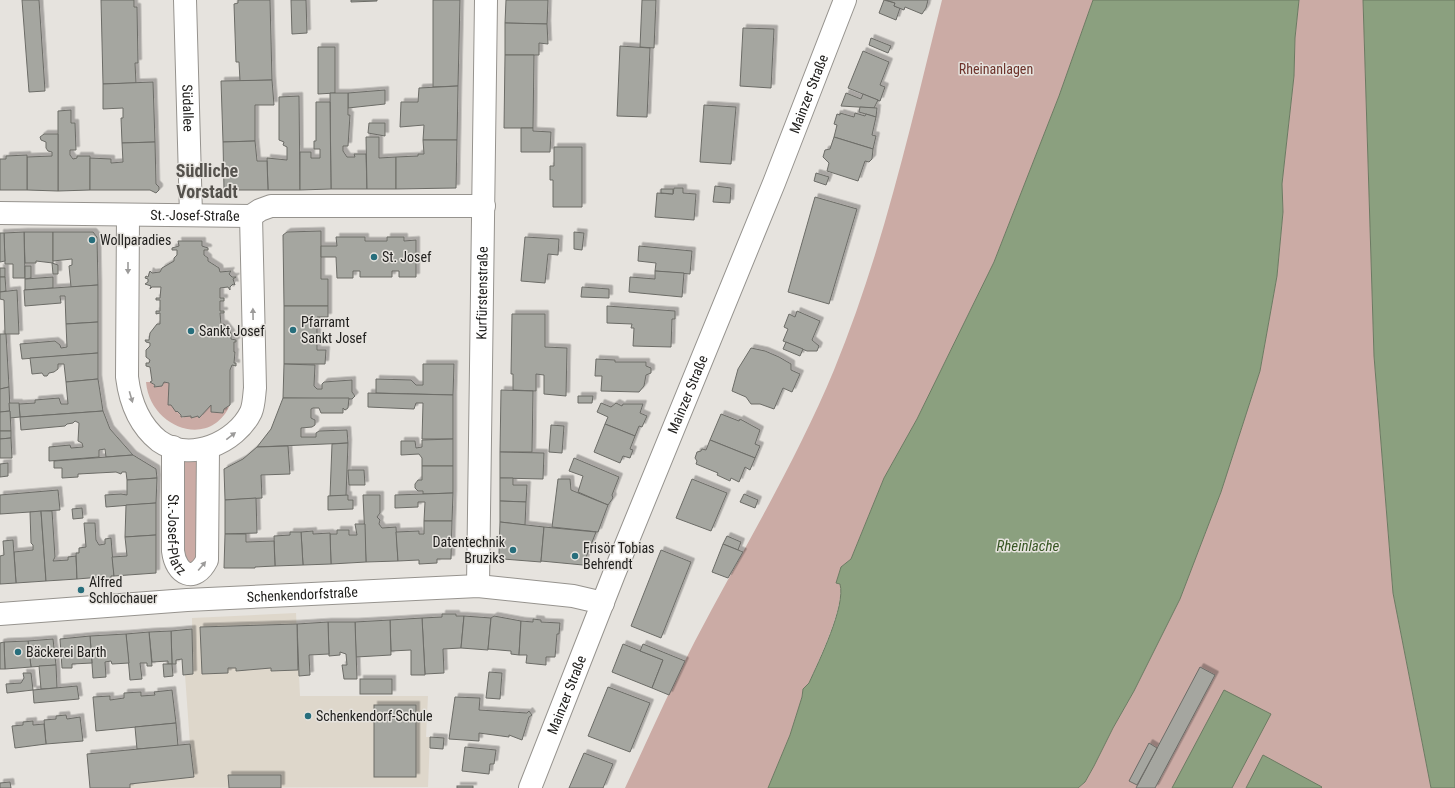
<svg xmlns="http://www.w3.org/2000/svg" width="1455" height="788" viewBox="0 0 1455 788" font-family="'Roboto Condensed',sans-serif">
<defs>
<filter id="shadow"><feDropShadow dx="3.5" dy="-3.5" stdDeviation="0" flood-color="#0004"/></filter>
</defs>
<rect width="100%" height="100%" fill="#e6e3de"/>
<polygon fill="#ded7cb" points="296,613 300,696 428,696 426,737 430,737 428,787 90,788 87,754 190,744 185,675 193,674 192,618"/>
<g fill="#cbaba5">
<path d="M942 0H1093L1059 96 994 262 917 419 884 478 851 559 841 567 836 583 840 584C845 606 819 660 809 683L803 689 802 697 790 735 768 788H625C648 739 670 689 695 641 742 551 795 464 834 370 883 251 911 124 942 0Z"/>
<polygon points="1299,0 1363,0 1374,356 1393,593 1431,788 1078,788 1085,782 1094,766 1113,728 1134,691 1180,599 1221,492 1260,371 1277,276 1283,212 1282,184 1294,76 1295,38"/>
<path d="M146 382H152L155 387 156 385 162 386 164 382 169 383V405H171L183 418 184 416H191V418L198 416 199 418 211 405V412L223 413 224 409 230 405C210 450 150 428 146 382Z"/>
<polygon points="185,456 200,461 200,552 194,562 190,563 182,557 181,461"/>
</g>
<g fill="#8ba07f" stroke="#6c7a62">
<path d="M1093 0H1299L1295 38 1294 76 1282 184 1283 212 1277 276 1260 371 1221 492 1180 599 1134 691 1113 728 1094 766 1085 782 1078 788H768L790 735 802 697 803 689 809 683C819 661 846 606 840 584L836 583 841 567 851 559 884 478 917 419 994 262 1059 96Z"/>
<polygon points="1363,0 1455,0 1455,788 1431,788 1393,593 1374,356"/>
<polygon points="1224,690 1271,714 1232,788 1172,788"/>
<polygon points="1263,755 1322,787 1321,788 1246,788"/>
</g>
<g fill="#a5a6a0" stroke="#6c6c67" filter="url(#shadow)">
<polygon points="22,0 39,0 45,91 29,92"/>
<polygon points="101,0 134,0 134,7 137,7 138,63 135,63 136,83 103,84"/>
<polygon points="238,0 270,0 272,80 240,81 239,62 236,62 234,4 238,3"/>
<polygon points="291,0 306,0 307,33 292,34"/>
<polygon points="351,0 377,0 377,1 351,2"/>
<polygon points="433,0 460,0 458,86 433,87"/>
<polygon points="506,0 548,0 547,24 505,23"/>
<polygon points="642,0 656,0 654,48 640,47"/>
<polygon points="884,0 895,3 894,6 900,8 896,20 879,13"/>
<polygon points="886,0 928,0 926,8 922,14 905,7 904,10 894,6 895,3"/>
<polygon points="505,23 547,24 548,44 539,43 539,55 505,55"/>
<polygon points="743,28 774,29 771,88 740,86"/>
<polygon points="871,38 891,46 888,53 869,45"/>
<polygon points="620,46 650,48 647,117 617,116"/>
<polygon points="318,47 335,47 335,93 318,94"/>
<polygon points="863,51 889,62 880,85 885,87 880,101 848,88"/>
<polygon points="505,55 534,55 533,128 504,128"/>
<polygon points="272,80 274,105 255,105 255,141 223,142 221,81"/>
<polygon points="153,82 155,142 122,143 121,118 123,118 123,108 103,109 103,84"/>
<polygon points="458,86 457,140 423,140 424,125 400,127 401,102 418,102 419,88"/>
<polygon points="385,90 385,104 348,108 348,93"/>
<polygon points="330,93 348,93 348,115 350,115 348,146 343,146 343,151 347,157 355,157 354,154 366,154 367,189 331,189"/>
<polygon points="846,93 861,99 863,94 878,100 874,108 841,106"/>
<polygon points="299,96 300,190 268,190 267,158 287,160 287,147 283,145 284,142 279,140 279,97"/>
<polygon points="316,102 330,102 331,189 300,190 300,152 311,152 311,158 320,158 320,149 314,149 314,141 316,141"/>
<polygon points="704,105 736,107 731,164 700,162"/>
<polygon points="860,107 877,108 876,117 859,112"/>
<polygon points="71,110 71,123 75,123 76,150 70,150 70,155 73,159 77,158 77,156 90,156 90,190 58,191 58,111"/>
<polygon points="840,113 854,117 855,113 865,116 866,114 876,117 872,135 876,136 873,149 834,137 837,125 834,124 837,114 840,115"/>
<polygon points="369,123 385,123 385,136 368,133"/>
<polygon points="521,128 533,128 533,131 551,132 550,152 521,152"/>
<polygon points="44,134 58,134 58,191 27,190 27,157 52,156 52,152 48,151 46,148 46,142 41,140 40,137"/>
<polygon points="366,137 379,137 379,158 396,157 396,189 367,189"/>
<polygon points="834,137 873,149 872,159 869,162 865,161 858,181 827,171 829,163 823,157 825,150 830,149"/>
<polygon points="423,140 457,140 456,188 396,189 396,157 418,156 418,154 424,154"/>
<polygon points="255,141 257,161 267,161 268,190 224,190 223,142"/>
<polygon points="155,142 156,184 159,187 159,190 156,193 150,190 90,190 90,158 111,159 111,163 123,162 122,143"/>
<polygon points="554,147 582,147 582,207 553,207 553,180 550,180 550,166 554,166"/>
<polygon points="27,155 27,190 0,190 0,159 6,159 6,156"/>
<polygon points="816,173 829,177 826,185 814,181"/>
<polygon points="715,186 731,188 730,203 713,202"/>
<polygon points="674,188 683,188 683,193 696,194 694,220 655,217 657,193 673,194"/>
<polygon points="661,189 673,189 673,194 661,193"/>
<polygon points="815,197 857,209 829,304 788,292"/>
<polygon points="321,231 321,279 328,279 328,306 284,306 283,235 287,232"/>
<polygon points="24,232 53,232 53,263 36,261 36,263 25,263"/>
<polygon points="24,232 25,278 13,278 13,264 5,264 4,233"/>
<polygon points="53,232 93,232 97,237 98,285 71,287 69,266 72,265 72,259 53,261"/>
<polygon points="574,232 584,233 582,250 574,249"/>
<polygon points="0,233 4,233 5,261 0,262"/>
<polygon points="336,237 365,237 365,241 387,241 387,237 404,237 404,241 416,240 416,277 399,277 399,271 392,271 392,277 360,277 360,271 353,271 353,278 337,278 336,257 321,257 321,246 337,246"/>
<polygon points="525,237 559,239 558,255 548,254 545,283 521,281"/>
<polygon points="178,241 202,241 202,246 208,248 208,250 204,250 204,255 208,258 208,261 219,268 220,272 231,271 229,274 232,277 236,277 233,279 235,285 233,284 230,287 230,290 228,287 220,288 220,298 224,298 224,301 220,301 220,311 224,311 224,313 220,313 221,324 224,324 231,333 231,339 236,340 236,342 234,342 234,352 235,352 234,363 236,363 236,366 232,365 230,370 230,405 224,409 223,413 211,412 211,405 199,418 198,416 191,418 191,416 181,417 181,415 177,411 176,412 171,405 168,405 169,383 164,382 162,386 154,387 155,385 150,382 152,381 150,367 146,366 146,363 149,363 150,360 146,357 146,350 150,346 150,343 146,342 145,340 149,340 150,333 157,324 160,324 160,313 156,314 156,311 160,311 160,300 156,300 156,298 160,298 161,287 152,287 150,289 151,286 145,284 148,282 148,279 145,278 146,276 148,277 150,271 152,273 160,272 162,268 174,261 174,258 177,255 177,250 172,250 172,248 179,246"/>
<polygon points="639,246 692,251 690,274 655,271 656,263 638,261"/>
<polygon points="52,263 58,265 58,274 53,274"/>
<polygon points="25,266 31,266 31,278 25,279"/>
<rect x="0" y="268" width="5" height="9"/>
<polygon points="655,271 684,273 682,297 629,292 630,277 655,279"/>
<polygon points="0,277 5,277 6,291 0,292"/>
<polygon points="53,277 53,288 25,290 25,279"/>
<polygon points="98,285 98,322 66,324 65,296 60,296 61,303 25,306 24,290"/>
<polygon points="582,287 609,289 609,298 581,297"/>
<polygon points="17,290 19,334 5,334 4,300 0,299 0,292"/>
<polygon points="284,306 328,306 328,317 317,317 317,350 326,350 325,364 284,364"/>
<polygon points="607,306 675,311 675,319 672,319 671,347 633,346 634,328 631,328 632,324 607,323"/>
<polygon points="797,311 820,321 812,340 819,346 817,351 807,351 783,341 788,329 784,327 789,314 795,317"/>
<polygon points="512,314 545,314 545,347 567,348 566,396 544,394 544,375 536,374 536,391 513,390 513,374 511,374"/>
<polygon points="98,322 98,353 22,359 20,344 55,341 60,345 61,348 67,347 66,324"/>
<polygon points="0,334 6,334 9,387 0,389"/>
<polygon points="786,342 803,349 800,356 783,349"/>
<polygon points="751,348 765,351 779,357 791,364 791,370 800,374 792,392 783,388 774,409 760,404 751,404 746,397 732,391 738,369"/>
<polygon points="98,353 98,379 66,382 64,364 58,364 58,369 54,372 49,373 47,376 44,376 42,373 32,374 30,358"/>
<polygon points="596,359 615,360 615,362 646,362 646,366 651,368 651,373 646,375 644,386 639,392 601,391 602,376 595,376"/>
<polygon points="284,364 315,365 314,386 317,389 322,389 322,384 324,382 352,380 352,392 355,396 352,399 283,398"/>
<polygon points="423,364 454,364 453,395 376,393 376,379 411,380 416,385 423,385"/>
<polygon points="98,379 103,411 20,417 19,404 35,403 35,400 59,398 61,404 68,404 66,382"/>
<polygon points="9,387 10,411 0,412 0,389"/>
<polygon points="501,390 533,391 532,452 500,452"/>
<polygon points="368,393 453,395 453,439 422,439 423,403 416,403 414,409 368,407"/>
<polygon points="578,396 593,396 592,403 578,403"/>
<polygon points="283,398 349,398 348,408 345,410 343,408 343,413 321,413 319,408 313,408 311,409 311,418 315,420 315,425 312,427 301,428 301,437 316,437 316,433 319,431 347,430 348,443 257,447 271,429"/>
<polygon points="9,403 19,403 20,417 10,418"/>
<polygon points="601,403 611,407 616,403 622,406 623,404 643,404 640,413 647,416 642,427 639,426 635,436 605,424 608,417 597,412"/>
<polygon points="10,411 11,431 0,431 0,412"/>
<polygon points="103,411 110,429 133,455 106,457 105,449 99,450 99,457 49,461 49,447 70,445 71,448 83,447 82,443 78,441 79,423 75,421 73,423 67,424 65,426 21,430 20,417"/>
<polygon points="721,414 739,421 740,419 760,430 755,444 760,446 755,458 710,440"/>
<polygon points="605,424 635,436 630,449 633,450 630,458 623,456 620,463 594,452"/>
<polygon points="551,425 564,426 562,453 549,452"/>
<polygon points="0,431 11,431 11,438 0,439"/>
<polygon points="11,438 12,458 0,458 0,439"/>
<polygon points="453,439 453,466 422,466 422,458 419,454 401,455 401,441 415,441 416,448 422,447 422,440"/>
<polygon points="710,440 755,458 750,470 745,467 739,482 731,478 730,481 717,475 718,473 696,464 697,461 695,458 697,452 701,451 702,449 706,450"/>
<polygon points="348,443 346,496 330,496 332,444"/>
<polygon points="288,446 290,474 261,475 262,498 225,500 224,469 243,459 257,447"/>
<polygon points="500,452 544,453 543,479 500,478"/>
<polygon points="133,455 156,469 157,478 127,480 126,472 122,472 121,474 116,472 78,474 78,477 62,478 62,468 54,468 54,461"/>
<polygon points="574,458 619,477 612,495 613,498 608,505 578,492 583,476 569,471"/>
<polygon points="8,463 8,476 0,477 0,464"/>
<polygon points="422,466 453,466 453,493 423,494 423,491 418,491 415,488 415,484 418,480 422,480"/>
<polygon points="348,470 364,470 365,485 349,485"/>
<polygon points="157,478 156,503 106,507 105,495 121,494 127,495 127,480"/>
<polygon points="500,478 513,478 513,485 527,485 526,502 500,501"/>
<polygon points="558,479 570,479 571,490 608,505 598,532 552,527"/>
<polygon points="692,479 727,493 711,531 676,518"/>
<polygon points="58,490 60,510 0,514 0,495"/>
<polygon points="453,493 452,521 424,521 425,502 418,502 418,507 395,508 395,495"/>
<polygon points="744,494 758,500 755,508 740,502"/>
<polygon points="348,495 348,500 353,500 353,509 328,510 328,496"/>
<polygon points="363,495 380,495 380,513 377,517 380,520 379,524 382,528 396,527 398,561 366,562"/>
<polygon points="256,498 257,533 225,534 225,500"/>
<polygon points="500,501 526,502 525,525 500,522"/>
<polygon points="156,503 156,535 125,537 126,505"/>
<polygon points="82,508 83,518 73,519 72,509"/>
<polygon points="41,511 46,581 16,583 14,552 33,550 33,545 31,543 30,512"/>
<polygon points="41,511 52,511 55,557 53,561 68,560 68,557 76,556 77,579 46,581"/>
<polygon points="424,521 452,521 451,559 437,559 437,563 419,564 419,560 398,561 396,532 419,531 419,534 424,534"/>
<polygon points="500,522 544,527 541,562 503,559 499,554"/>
<polygon points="84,523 95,523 96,540 99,545 105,544 105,539 111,538 114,576 111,576 111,579 104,579 103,577 101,577 77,579 76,553 79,553 79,548 86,547"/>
<polygon points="355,524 365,524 366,562 331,564 330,534 337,534 337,530 349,530 349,535 357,535"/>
<polygon points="544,527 596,532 583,565 541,561"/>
<polygon points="313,531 313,534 330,533 331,564 303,565 301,532"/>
<polygon points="290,532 301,532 303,565 275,566 274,536 290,535"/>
<polygon points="225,534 246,534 246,542 274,541 275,566 255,567 255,568 224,568"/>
<polygon points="156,535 156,573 114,576 112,557 127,556 125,537"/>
<polygon points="727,536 741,542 738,550 723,544"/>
<polygon points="13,540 16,583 0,584 0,556 4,555 3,541"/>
<polygon points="723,544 743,552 728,578 712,572"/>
<polygon points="661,550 691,562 661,638 631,626"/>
<polygon points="442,614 456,614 456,616 464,616 461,648 443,649 444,673 425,674 422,618 442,617"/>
<polygon points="464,616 491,618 488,650 461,648"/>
<polygon points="494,616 521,621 519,655 511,654 511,651 488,649 491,618"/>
<polygon points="422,618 425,675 411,675 411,650 391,651 390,620"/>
<polygon points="533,619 541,620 541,622 560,623 559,634 557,634 555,657 546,657 546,665 526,663 527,655 519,655 521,621 533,622"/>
<polygon points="390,620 391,655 356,657 355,622"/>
<polygon points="328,622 355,622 357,679 344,679 342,665 347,665 346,654 340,652 340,655 329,656"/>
<polygon points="328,622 329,654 309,655 310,675 299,676 297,624"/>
<polygon points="297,624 298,670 271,671 271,668 236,671 236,668 228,668 228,673 202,674 200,627"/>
<polygon points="192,629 193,674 183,675 182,659 176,660 176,664 172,664 171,631"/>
<polygon points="171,631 172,664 168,664 168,661 152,662 149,632"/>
<polygon points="149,632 152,666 147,666 147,663 140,663 142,679 130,680 126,634"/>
<polygon points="126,634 129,663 112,664 111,661 105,662 106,677 93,678 90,636"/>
<polygon points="90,636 92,663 72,664 72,668 62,668 60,639"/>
<polygon points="53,639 56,665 31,667 28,641"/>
<polygon points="28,641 31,667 5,669 4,642"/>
<polygon points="4,642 5,669 0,669 0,643"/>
<polygon points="623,644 663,660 652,688 612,672"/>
<polygon points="643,644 685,661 669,695 652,688 663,660 640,651"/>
<polygon points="163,664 172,664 173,676 164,677"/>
<polygon points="56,665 57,688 41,689 39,666"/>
<polygon points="1200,667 1215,675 1155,788 1136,788"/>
<polygon points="489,672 502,673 500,699 486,698"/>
<polygon points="23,673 31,673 33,690 7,693 6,684 21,683 24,678"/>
<rect x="360" y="679" width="32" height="15"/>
<polygon points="77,686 79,699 34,703 33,690"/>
<polygon points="608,687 650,703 630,752 588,736"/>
<polygon points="172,690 176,723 96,731 93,697 110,696 110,700 124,698 124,693 141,692 141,696 155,695 154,692"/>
<polygon points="455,697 480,698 479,710 527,713 529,711 532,715 529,717 522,740 509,735 509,737 479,733 479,741 449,739"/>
<rect x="374" y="705" width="42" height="72"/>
<polygon points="66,715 67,719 80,717 83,741 46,744 44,720 56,719 56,716"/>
<polygon points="33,721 33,725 44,724 46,744 15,748 12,726 23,725 23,722"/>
<polygon points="176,723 178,746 137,749 135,727"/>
<polygon points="430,737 444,738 443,749 430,748"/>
<polygon points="1149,743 1157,748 1137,785 1129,781"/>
<polygon points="190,744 194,777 130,784 130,788 90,788 87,754"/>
<polygon points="465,747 496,750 494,764 490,764 489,774 462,771"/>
<polygon points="584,753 613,764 603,788 569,788"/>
<polygon points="228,775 281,775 281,788 229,788"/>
<polygon points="10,782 11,788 0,788 0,783"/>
<rect x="457" y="786" width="16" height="2"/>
</g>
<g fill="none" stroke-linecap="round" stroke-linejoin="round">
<defs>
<g id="minor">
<path id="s1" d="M185 0 191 215"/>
<path id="s2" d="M0 213 251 216 260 210 271 206H484"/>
<path d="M128 215 127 377C130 401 139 425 159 441 190 463 236 443 251 412 254 405 254 396 255 388L251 216"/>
<path id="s3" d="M173 447V551C176 575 195 584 207 560L208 448"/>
<path id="s4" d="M478 586 486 0"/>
<path id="s5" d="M0 614 187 600 478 586 573 596 603 603"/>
<path id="s6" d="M530 788 614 574 774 183 845 0"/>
</g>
</defs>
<use href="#minor" stroke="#96938e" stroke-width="24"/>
<use href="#minor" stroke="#fff" stroke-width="22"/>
</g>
<defs><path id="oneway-solid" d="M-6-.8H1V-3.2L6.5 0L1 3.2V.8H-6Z"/></defs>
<g fill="#9c9b9a">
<use href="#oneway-solid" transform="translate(128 268) rotate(90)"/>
<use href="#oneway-solid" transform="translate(253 314) rotate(-91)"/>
<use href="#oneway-solid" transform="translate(131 397) rotate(74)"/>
<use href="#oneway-solid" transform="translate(231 436) rotate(-38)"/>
<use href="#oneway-solid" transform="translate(202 566) rotate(-50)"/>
</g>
<g fill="#276e7c" stroke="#e6e3de" stroke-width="1.5">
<circle cx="92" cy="240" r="4"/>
<circle cx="374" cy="257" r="4"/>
<circle cx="293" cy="330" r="4"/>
<circle cx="191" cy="331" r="4"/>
<circle cx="513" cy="550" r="4"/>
<circle cx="575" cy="556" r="4"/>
<circle cx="81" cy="590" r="4"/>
<circle cx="18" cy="652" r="4"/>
<circle cx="308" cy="716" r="4"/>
</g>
<g text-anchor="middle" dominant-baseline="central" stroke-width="3" stroke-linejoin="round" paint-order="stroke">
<g font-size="14" fill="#6d332b" stroke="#e6e3de">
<text x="996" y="69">Rheinanlagen</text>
</g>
<g font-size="14" fill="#22211f" stroke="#e6e3de">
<text stroke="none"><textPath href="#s6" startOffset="748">Mainzer Straße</textPath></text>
<text stroke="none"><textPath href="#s1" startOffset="108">Südallee</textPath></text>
<text stroke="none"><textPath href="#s2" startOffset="195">St.-Josef-Straße</textPath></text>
<text stroke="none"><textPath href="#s4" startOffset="293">Kurfürstenstraße</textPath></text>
<text stroke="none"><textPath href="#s6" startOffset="424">Mainzer Straße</textPath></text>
<text stroke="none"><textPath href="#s3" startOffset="88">St.-Josef-Platz</textPath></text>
<text stroke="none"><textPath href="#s5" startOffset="303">Schenkendorfstraße</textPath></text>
<text stroke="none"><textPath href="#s6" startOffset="100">Mainzer Straße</textPath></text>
</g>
<g font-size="14" fill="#22211f" stroke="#e6e3de" text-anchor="start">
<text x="100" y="240">Wollparadies</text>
<text x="382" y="257">St. Josef</text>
<text x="301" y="322">Pfarramt<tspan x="301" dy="16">Sankt Josef</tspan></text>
<text x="199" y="331">Sankt Josef</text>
<text x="505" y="542" text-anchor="end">Datentechnik<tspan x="505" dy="16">Bruziks</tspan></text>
<text x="583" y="548">Frisör Tobias<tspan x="583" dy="16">Behrendt</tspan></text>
<text x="89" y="582">Alfred<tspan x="89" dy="16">Schlochauer</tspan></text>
<text x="26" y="652">Bäckerei Barth</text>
<text x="316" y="716">Schenkendorf-Schule</text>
</g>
<g font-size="15" font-style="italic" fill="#385624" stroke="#e6e3de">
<text x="1028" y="546">Rheinlache</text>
</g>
<g font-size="18" font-weight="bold" fill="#55524d" stroke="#e6e3de">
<text x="207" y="170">Südliche<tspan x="207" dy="21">Vorstadt</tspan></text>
</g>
</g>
</svg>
